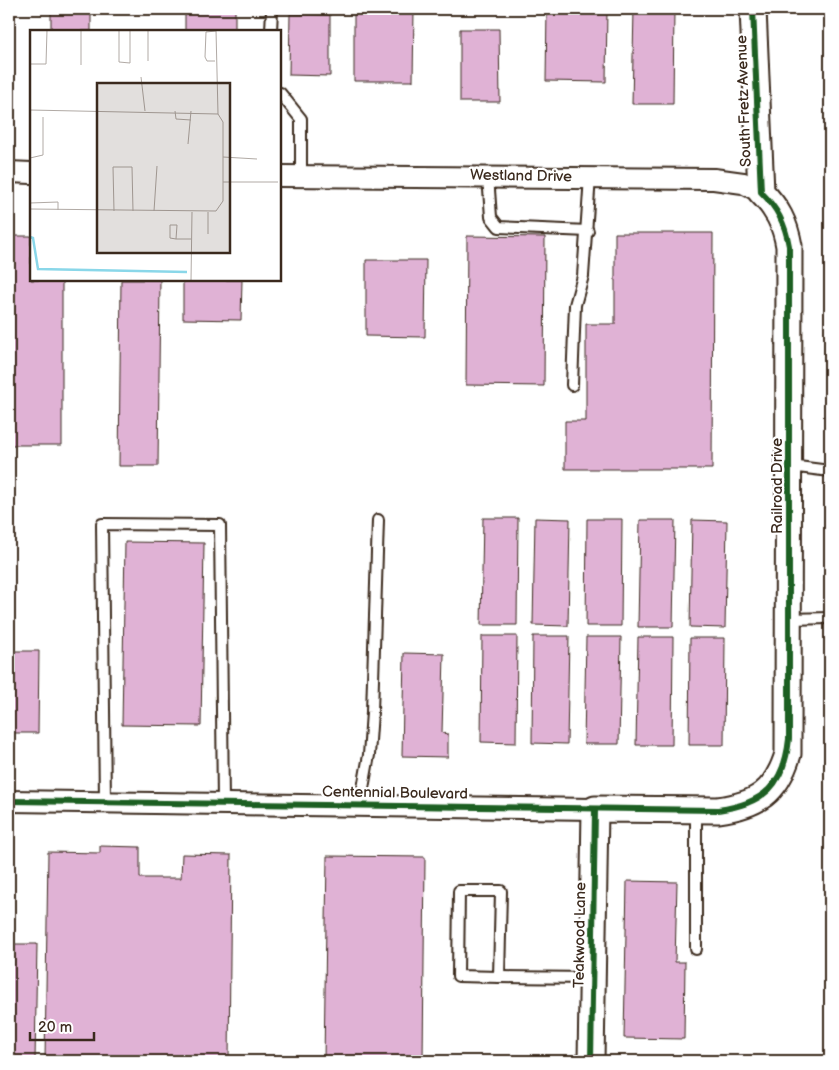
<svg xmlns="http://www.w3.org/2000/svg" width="839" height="1070" viewBox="0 0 839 1070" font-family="'Balsamiq Sans',sans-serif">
<rect width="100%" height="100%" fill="#fff"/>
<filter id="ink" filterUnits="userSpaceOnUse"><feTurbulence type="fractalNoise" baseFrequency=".02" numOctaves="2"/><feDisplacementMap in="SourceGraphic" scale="10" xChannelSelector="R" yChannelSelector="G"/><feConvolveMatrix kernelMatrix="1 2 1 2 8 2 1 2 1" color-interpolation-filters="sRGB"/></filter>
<g filter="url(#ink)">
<g fill="#e0b2d5" stroke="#3b2a1e">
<rect x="51" y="9" width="40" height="22"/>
<rect x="185" y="9" width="50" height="22"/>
<polygon points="354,9 414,9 413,81 354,81"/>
<polygon points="547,9 607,9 606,82 546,81"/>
<polygon points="634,9 674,9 673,104 632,104"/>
<polygon points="290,14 330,15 330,76 289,75"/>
<polygon points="460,29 499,29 500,102 460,102"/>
<polygon points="615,233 713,233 712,469 565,469 565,421 586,421 586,324 615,324"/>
<polygon points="9,236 31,236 31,280 62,280 62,445 9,445"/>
<polygon points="467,236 545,237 544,386 466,385"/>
<polygon points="366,260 426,260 425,337 366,336"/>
<polygon points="121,280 160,280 158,466 119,466"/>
<polygon points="183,280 242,280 241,320 183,319"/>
<polygon points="483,518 518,518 517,625 481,625"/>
<polygon points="535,518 570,519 568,626 533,625"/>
<polygon points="587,519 622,519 621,626 586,626"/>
<polygon points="640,520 675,520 673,627 638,627"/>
<polygon points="692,520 727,521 725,628 690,627"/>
<polygon points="125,542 204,543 201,726 122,725"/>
<polygon points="482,636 517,636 516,743 481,742"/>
<polygon points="533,636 569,636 567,744 532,743"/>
<polygon points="586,637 621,637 619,744 584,744"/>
<polygon points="638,637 673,637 672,745 636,745"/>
<polygon points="690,638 725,638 724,745 689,745"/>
<polygon points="9,651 39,651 38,733 9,733"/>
<polygon points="404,653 444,654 442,733 448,734 448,757 402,756"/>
<polygon points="100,846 140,847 140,878 181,878 182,854 231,855 229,1061 45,1061 48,852 100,853"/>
<polygon points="327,856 425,857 423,1061 324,1061"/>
<polygon points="627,881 677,882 675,962 685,962 684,1039 624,1038"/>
<polygon points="9,944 37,944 35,1061 9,1061"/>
</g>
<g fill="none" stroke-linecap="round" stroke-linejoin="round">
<defs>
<g id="service">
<polyline points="271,31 272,9"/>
<polyline points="280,93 301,119 301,176"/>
<polyline points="488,176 491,217 499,227 588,231"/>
<polyline points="572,385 575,305 583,276 590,177"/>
<polyline points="790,466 830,471"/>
<polyline points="789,619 830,618"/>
<polyline points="105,802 102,524 220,525 223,803"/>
<polyline points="360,805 369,755 372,712 378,520"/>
<polyline points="696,810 696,949"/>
<polygon points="459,891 501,891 499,977 458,976"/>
<polyline points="499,977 592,978"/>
</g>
<g id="minor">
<polyline points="9,172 31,173"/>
<polyline points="280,176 714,179 743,183 761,192"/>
<polyline points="9,801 595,809"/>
</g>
<path id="tertiary" d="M591 1061 595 809 718 810C757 805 776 793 788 754L789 246C785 223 777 208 761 192L753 9"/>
</defs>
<use href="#service" stroke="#3b2a1e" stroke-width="14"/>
<use href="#minor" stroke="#3b2a1e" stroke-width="24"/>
<use href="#tertiary" stroke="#3b2a1e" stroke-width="29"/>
<use href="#service" stroke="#fff" stroke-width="10"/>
<use href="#minor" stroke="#fff" stroke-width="20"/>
<use href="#tertiary" stroke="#fff" stroke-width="25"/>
<defs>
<g id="cycleway">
<path d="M9 801 718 810C764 804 784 785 789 739V246C785 223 777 208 761 192L753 9"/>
<polyline points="591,1061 595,809"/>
</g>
</defs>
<use href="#cycleway" stroke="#fff" stroke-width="9"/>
<use href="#cycleway" stroke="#1b5e20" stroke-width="6"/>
</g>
</g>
<g text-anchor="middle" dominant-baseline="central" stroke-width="4.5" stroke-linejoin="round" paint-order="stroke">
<g font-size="15" fill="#3b2a1e" stroke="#fff">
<text transform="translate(744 101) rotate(-92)">South Fretz Avenue</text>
<text transform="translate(521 176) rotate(1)">Westland Drive</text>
<text transform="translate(777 486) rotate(-90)">Railroad Drive</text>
<text transform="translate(395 793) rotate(1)">Centennial Boulevard</text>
<text transform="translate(580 935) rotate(-89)">Teakwood Lane</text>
</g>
</g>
<g transform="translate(30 30)">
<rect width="251" height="251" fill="#fff"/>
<path fill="none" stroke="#8ad7e9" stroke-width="2.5" d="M0 207 3 208 8 239 157 242"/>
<path fill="none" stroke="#b1aaa5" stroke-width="1" d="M89 0V32L100 33V0M118 0V31M186 0 188 84M185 31H177L175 27 176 2 186 1M0 34H16L17 0M51 35V0M111 47 115 81M0 80 188 84M145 81 146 89 161 90M158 114 161 81M193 127 227 129M0 128 13 125V87M193 152H248M0 173 28 172V180M0 179 186 181 193 171V92L188 84M84 181 83 137H102L103 181M124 181 127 136M178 182V204M140 195H147L146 209 140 208ZM146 209H161M161 251 162 182"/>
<path fill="#3b2a1e" fill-opacity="0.15" stroke="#3b2a1e" stroke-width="2.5" d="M67 53H200V223H67Z"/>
<rect width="251" height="251" fill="none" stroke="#3b2a1e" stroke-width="2.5"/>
</g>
<rect width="839" height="1070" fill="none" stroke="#fff" stroke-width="30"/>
<rect x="15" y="15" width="809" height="1040" fill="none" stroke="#3b2a1e" stroke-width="2" filter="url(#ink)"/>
<path d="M30 1032v8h64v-8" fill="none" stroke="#3b2a1e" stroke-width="2.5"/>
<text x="38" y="1032" font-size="15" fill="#3b2a1e" stroke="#ffffff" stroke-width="4" paint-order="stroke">20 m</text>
</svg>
